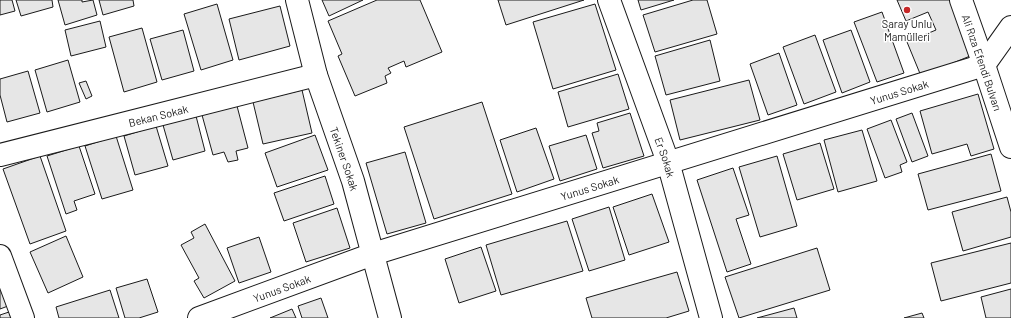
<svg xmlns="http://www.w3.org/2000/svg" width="1011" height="318" viewBox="0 0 1011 318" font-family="Barlow,sans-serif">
<rect width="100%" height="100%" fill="#fff"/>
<g fill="#e6e6e6" stroke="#1a1a1a">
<polygon points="0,0 12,0 15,11 0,15"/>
<polygon points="16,0 52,0 53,7 21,16"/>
<polygon points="58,0 82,0 82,2 93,0 97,15 65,25"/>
<polygon points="99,0 133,0 134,6 103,15"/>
<polygon points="322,0 363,0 329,16"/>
<polygon points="377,0 420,0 442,52 406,67 404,61 388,68 391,73 385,76 387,83 355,96 338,56 342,54 328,21"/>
<polygon points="498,0 584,0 506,25"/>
<polygon points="638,0 674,0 641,10"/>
<polygon points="693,0 707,0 717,34 655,52 643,15"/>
<polygon points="897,0 952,0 975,54 921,76 907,42 936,30 928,12 906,21"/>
<polygon points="217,4 233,60 201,70 184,14"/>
<polygon points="595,4 616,70 553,89 533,22"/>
<polygon points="280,6 290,46 239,60 229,19"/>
<polygon points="882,12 904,73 877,82 854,22"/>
<polygon points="100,21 106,47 71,56 65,30"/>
<polygon points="142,28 157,82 124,92 109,37"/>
<polygon points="183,30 194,71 162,80 150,39"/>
<polygon points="851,30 870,82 842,93 823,40"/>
<polygon points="815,35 836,92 804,104 783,47"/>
<polygon points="710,40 720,81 666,95 655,56"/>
<polygon points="779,53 797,105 768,115 750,64"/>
<polygon points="68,60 80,102 47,112 35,70"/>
<polygon points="28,71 40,113 7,122 0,95 0,79"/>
<polygon points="618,74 629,109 568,127 558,92"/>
<polygon points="749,80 760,120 680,140 670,100"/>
<polygon points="86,81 92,96 86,99 79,83"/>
<polygon points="302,90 312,133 263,144 253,102"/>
<polygon points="978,94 994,149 971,156 967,144 932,154 920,111"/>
<polygon points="482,102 512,194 434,219 404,127"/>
<polygon points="237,106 248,148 236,151 238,160 228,162 224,152 213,155 202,115"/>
<polygon points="630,113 644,156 603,168 592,133 599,131 597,123"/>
<polygon points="912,113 928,156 912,162 896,119"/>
<polygon points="196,116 205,151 173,160 163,125"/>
<polygon points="891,120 907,162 900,165 902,172 885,178 867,129"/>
<polygon points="156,126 168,166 135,175 124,136"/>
<polygon points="536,128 554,179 517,192 500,140"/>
<polygon points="862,130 877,181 838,192 824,140"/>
<polygon points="315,135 328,170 277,187 265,153"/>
<polygon points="586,135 597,169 560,181 549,146"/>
<polygon points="116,136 133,190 102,199 85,146"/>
<polygon points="820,143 834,189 797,200 783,154"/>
<polygon points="79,146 95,194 74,201 77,210 66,214 47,156"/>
<polygon points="405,152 426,223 387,234 366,163"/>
<polygon points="991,154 1001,191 928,210 918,174"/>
<polygon points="40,156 66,231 30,244 3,169"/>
<polygon points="777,156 797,226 760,237 739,167"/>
<polygon points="733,168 749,215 736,219 751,264 727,272 697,180"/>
<polygon points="325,176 334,204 284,221 274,193"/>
<polygon points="652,194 669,242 629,255 613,207"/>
<polygon points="1007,197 1011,212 1011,237 963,251 952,212"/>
<polygon points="609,207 625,260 589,271 572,219"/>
<polygon points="337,208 350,248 306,262 293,223"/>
<polygon points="567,221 583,271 501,295 486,245"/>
<polygon points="205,224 235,281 204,298 194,281 199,278 181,245 194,238 191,232"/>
<polygon points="66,236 83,277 48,293 30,252"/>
<polygon points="259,237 271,272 239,283 227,248"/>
<polygon points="1011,243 1011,283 941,301 931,263"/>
<polygon points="481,247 496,291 459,303 445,259"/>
<polygon points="817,248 830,290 739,318 725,277"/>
<polygon points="677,272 689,311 666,318 592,318 586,298"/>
<polygon points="147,279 158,312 139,318 125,318 116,288"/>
<polygon points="0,286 8,306 0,309"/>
<polygon points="1011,289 1011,318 986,318 981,297"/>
<polygon points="110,290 119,318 59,318 56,307"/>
<polygon points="321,298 328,318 302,318 298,306"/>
<polygon points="794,308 797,318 757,318"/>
<polygon points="292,309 296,318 270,318"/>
<polygon points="9,312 11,318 0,318 0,315"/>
<polygon points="922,313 924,318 904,318"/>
</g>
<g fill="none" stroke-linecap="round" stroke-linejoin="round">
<defs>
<g id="minor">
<path id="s1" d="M297 0 316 75 353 181 390 318"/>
<path id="s2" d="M609 0 668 162 711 318"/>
<path id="s3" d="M0 155 316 75"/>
<polyline points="0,256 23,318"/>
<path id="s4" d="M199 318 373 254 984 65 1011 27"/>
</g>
<g id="primary">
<path id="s5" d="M961 0 984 65 1011 147"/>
</g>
</defs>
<use href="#minor" stroke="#1a1a1a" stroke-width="24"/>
<use href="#primary" stroke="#1a1a1a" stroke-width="24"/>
<use href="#minor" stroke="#fff" stroke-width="22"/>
<use href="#primary" stroke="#fff" stroke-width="22"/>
</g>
<circle fill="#c62828" stroke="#fff" stroke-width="1.5" cx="907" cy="10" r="4"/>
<g text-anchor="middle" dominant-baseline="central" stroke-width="3" stroke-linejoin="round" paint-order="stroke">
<g font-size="11" fill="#1a1a1a" stroke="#fff">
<text x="907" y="23">Saray Unlu<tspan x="907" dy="13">Mamülleri</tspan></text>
</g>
<g font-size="11" fill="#1a1a1a" stroke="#fff">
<text stroke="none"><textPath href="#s5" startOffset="66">Ali Rıza Efendi Bulvarı</textPath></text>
<text stroke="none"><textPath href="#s4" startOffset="736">Yunus Sokak</textPath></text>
<text stroke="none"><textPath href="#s3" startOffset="163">Bekan Sokak</textPath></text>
<text stroke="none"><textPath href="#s2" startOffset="167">Er Sokak</textPath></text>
<text stroke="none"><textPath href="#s1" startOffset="166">Tekiner Sokak</textPath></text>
<text stroke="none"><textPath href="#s4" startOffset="412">Yunus Sokak</textPath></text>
<text stroke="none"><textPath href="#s4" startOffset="88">Yunus Sokak</textPath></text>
</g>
</g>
</svg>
